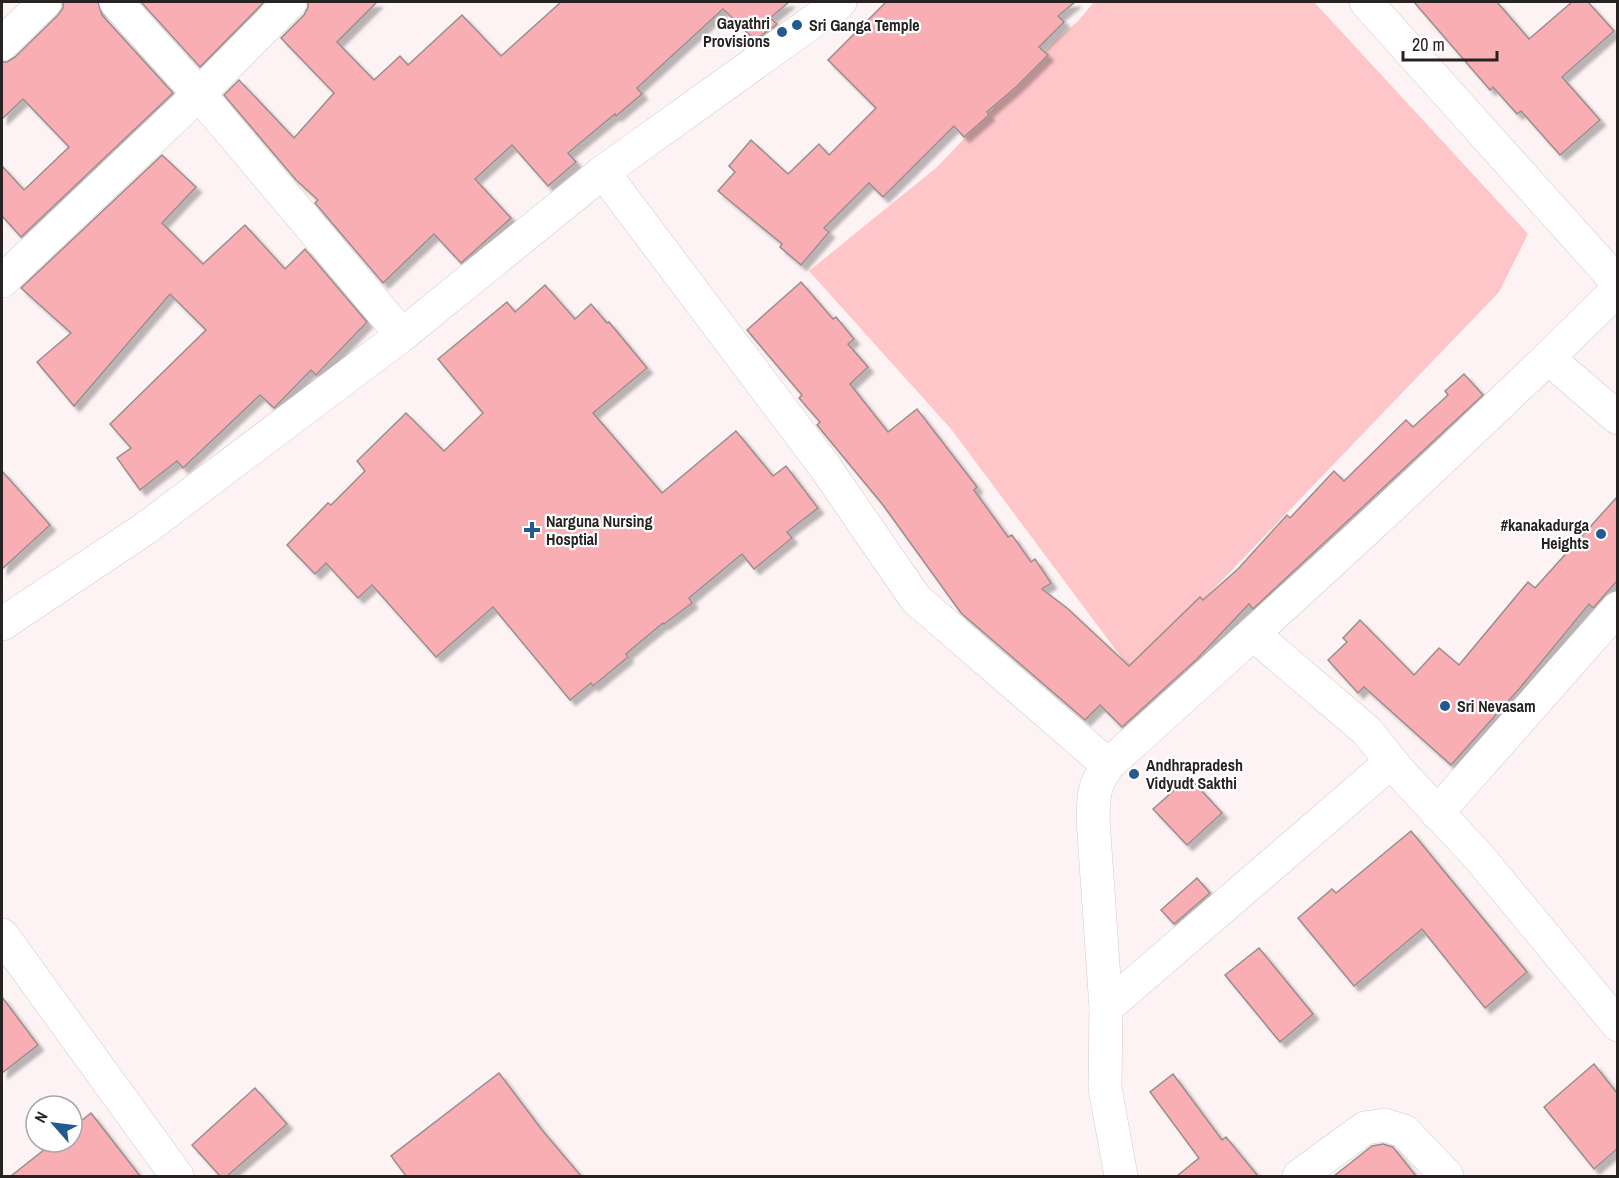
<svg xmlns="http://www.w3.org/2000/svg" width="1619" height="1178" viewBox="0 0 1619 1178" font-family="'Archivo Narrow',sans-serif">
<defs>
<filter id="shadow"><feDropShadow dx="5.5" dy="5.5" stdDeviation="1.5" flood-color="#0004"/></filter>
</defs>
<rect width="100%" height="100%" fill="#fef3f4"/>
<polygon fill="#fec6c9" points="1094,2 1314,2 1528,234 1499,292 1133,673 951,429 809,271 937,167 1017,83 1055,41 1078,21"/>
<g fill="#f9aeb3" stroke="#998d8d" stroke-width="1.5" filter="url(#shadow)">
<polygon points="63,2 98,2 102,15 173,93 21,237 2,216 2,166 24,190 69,147 23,99 2,119 2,62 7,62 15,57 58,15 63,8"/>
<polygon points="141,2 264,2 200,67"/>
<polygon points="308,2 377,2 337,42 374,80 400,56 408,65 462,15 501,56 561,2 789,2 770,18 777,24 755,40 723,9 637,88 642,94 616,116 615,114 568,153 576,162 548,186 512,145 475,179 511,218 461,263 434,234 383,283 315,203 318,200 296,180 224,95 239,80 294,138 334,93 281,38 304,15 308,7"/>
<polygon points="886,2 1075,2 1058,16 1064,22 1039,47 1048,55 1016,87 987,112 989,115 964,137 954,126 883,197 869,183 824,228 829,232 801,265 780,247 782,244 718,191 735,172 729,166 751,140 788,174 819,144 829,155 876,108 828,60"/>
<polygon points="1414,2 1497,2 1529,39 1572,2 1588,2 1614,31 1562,77 1600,120 1560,155 1521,111 1517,114 1493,87 1490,90"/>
<polygon points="162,155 196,187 162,223 203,264 245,225 285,269 305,249 367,322 316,375 311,370 274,408 260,395 183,468 177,461 140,490 117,458 131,448 110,424 206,330 170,294 74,406 37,362 71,333 21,288"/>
<polygon points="801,282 833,319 836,317 854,339 848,344 868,367 850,384 888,432 917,409 977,487 974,490 1008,537 1012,535 1031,562 1035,559 1051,583 1042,589 1067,608 1129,666 1200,597 1203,600 1238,569 1287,515 1290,518 1334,471 1344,481 1406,420 1413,427 1448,395 1445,391 1464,374 1483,395 1253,609 1249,604 1197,659 1122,727 1100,705 1085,720 961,613 883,505 817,425 820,422 799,398 802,395 747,330"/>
<polygon points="545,285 575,319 591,304 607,323 609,322 647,368 593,413 662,493 736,431 773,476 786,466 818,508 787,532 792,538 754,569 742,554 689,598 692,603 664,624 663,623 626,654 628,657 593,686 591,683 570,700 493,607 436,657 372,585 358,598 326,563 315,574 287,545 328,503 331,505 365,471 357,461 406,413 444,451 483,413 438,359 507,302 515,312"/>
<polygon points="2,471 50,525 2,569"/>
<polygon points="1617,497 1617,581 1593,608 1589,604 1520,688 1451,765 1364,687 1358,693 1328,660 1347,642 1343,638 1360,620 1414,675 1439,648 1459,665 1528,582 1535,588"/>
<polygon points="1189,777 1222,813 1187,845 1153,809"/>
<polygon points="1411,831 1527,972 1485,1008 1422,929 1354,986 1298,918 1332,889 1336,893"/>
<polygon points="1197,878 1210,893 1174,924 1161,910"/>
<polygon points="1259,948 1313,1014 1280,1042 1225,975"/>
<polygon points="2,997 38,1045 2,1073"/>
<polygon points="1594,1064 1617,1093 1617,1149 1594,1169 1544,1107"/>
<polygon points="499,1073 542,1130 581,1176 406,1176 391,1156"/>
<polygon points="1173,1074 1222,1140 1226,1137 1258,1176 1177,1176 1199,1158 1150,1092"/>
<polygon points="255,1088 287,1124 227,1176 220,1176 192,1145"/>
<polygon points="91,1113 140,1176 11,1176 54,1142 72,1142 72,1128"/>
<polygon points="1383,1144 1393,1147 1416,1176 1334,1176 1372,1146"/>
</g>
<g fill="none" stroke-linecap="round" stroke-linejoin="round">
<defs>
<g id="street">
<polyline points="116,2 199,94 402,335"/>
<polyline points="1366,2 1618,283"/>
<polyline points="2,44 45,2"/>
<polyline points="603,172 825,467 916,599 1108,765"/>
<polyline points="2,281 199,94 290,2"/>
<polyline points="1548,358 1618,418"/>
<polyline points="1253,634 1367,731 1398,770 1479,857 1618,1025"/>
<polyline points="1437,813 1618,608"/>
<polyline points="2,935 177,1176"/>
<polyline points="1106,1008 1391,762"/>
<path d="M1121 1176 1105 1088 1106 1008 1093 819C1094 794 1093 787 1108 765 1281 609 1453 453 1618 289"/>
<polyline points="1299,1176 1365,1128 1384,1125 1404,1131 1447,1176"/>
</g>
<polyline id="secondary" points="2,624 146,528 402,335 603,172 840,2"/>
</defs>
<use href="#street" stroke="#d5c8c8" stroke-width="34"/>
<use href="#secondary" stroke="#d5c8c8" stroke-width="34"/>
<use href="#street" stroke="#fff" stroke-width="33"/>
<use href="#secondary" stroke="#fff" stroke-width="33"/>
</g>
<g fill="#235a92" stroke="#fff" stroke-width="2">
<circle cx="797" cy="25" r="6"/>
<circle cx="782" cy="32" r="6"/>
<path d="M529 521h6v6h6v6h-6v6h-6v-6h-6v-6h6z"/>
<circle cx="1601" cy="534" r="6"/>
<circle cx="1445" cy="706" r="6"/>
<circle cx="1134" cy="774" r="6"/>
</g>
<g text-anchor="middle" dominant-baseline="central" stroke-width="4.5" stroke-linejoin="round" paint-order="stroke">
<g font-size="16" font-weight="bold" fill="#282323" stroke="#fff" text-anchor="start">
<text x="770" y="23" text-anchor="end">Gayathri<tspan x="770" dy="18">Provisions</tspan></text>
<text x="809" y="25">Sri Ganga Temple</text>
<text x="546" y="521">Narguna Nursing<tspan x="546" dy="18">Hosptial</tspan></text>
<text x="1589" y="525" text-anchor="end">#kanakadurga<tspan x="1589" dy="18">Heights</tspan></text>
<text x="1457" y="706">Sri Nevasam</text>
<text x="1146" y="765">Andhrapradesh<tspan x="1146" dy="18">Vidyudt Sakthi</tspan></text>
</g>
</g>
<rect width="1619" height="1178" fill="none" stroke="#282323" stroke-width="6"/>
<g transform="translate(54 1124) rotate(298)"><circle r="28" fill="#ffffff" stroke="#a9a7a7" stroke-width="1.5"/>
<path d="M0-4.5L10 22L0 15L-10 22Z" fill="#235a92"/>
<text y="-9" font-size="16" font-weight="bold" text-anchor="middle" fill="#282323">N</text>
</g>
<path d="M1403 51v9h94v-9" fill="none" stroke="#282323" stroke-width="3"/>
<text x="1412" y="51" font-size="18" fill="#282323" stroke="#ffffff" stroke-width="4.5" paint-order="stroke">20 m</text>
</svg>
